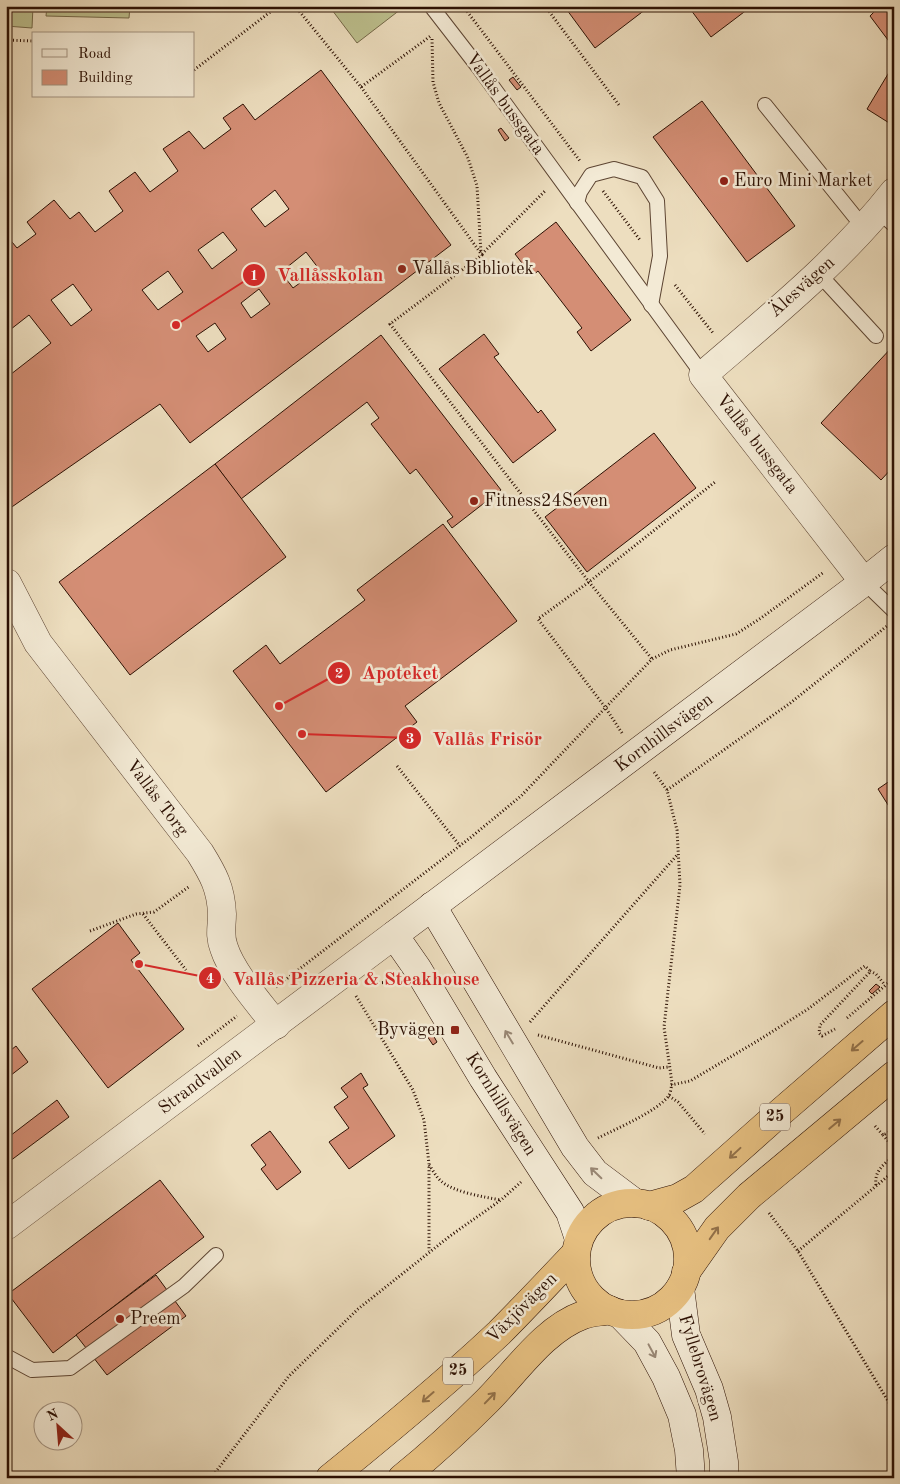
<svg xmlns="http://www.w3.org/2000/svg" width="900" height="1484" viewBox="0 0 900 1484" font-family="'Old Standard TT',serif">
<rect width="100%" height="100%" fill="#eddebf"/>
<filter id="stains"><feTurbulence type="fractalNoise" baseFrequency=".004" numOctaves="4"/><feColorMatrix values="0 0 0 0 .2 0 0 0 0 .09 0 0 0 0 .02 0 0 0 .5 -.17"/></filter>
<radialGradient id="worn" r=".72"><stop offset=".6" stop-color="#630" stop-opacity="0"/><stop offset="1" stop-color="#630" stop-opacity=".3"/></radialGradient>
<g fill="#bdc08e" stroke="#746848">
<polygon points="6,6 33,6 32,28 6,26"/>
<polygon points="47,6 130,6 129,18 46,16"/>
<polygon points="329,6 405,6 357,43"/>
</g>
<g fill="#d48e75" stroke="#2c1003" fill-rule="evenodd">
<polygon points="572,6 650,6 595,48 567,10"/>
<polygon points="688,6 745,6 748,9 711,37"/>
<polygon points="880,6 894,6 894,48 870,16"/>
<polygon points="894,64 894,126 867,109"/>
<path d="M321 70 451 245 190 443 160 404 6 511V416L8 414 6 412V378L51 343 29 315 6 333V237L7 236 17 248 36 234 27 222 54 200 70 219 79 212 95 232 123 211 109 191 135 172 150 192 178 171 163 149 189 131 204 149 231 129 223 118 243 104 255 120ZM275 190 289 209 265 227 251 209ZM223 232 237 250 212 269 198 250ZM306 252 319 269 293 288 281 272ZM168 271 183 292 158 310 142 290ZM73 284 92 310 71 326 51 300ZM259 289 270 304 251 318 241 303ZM215 323 226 339 208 352 196 336Z"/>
<polygon points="513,77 521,87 517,90 509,80"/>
<polygon points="702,101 795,226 747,262 653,137"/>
<polygon points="501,128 509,138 505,141 498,130"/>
<polygon points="556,222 631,320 591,351 577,332 582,328 538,271 532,276 515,254"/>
<polygon points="484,334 499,354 494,357 538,413 541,410 556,430 513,463 439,369"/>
<polygon points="381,335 501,490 452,528 447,521 453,517 416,469 410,474 371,424 379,418 367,402 241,499 215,464"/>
<polygon points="894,345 894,466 881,480 821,423"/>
<polygon points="654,433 696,488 587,572 545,517"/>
<polygon points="215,464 286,557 130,675 59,582"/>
<polygon points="443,524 517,621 405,706 417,722 326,792 233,671 266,645 280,664 365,600 357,590"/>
<polygon points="894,778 894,806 890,808 878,789"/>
<polygon points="118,923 140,953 131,960 184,1029 108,1088 32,989"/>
<polygon points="876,984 880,987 872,994 869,991"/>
<polygon points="432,1033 437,1042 433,1045 427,1036"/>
<polygon points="16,1046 28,1062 6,1079 6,1054"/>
<polygon points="361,1073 368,1085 363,1088 395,1136 349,1169 329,1142 349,1128 334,1107 348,1097 341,1088"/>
<polygon points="57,1100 69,1117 6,1164 6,1139"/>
<polygon points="270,1131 301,1172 277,1190 261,1169 266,1165 251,1145"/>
<polygon points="160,1180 204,1237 53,1353 8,1294"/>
<polygon points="156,1275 186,1316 107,1375 76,1335"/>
</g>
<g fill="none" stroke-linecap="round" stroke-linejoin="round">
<defs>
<g id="lane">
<polyline points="431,6 479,68 703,375"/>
<polyline points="765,105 864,228"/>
<polyline points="577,203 580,192 591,175 614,169 642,177 657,201 660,256 651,305"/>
<polyline points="878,211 894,225"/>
<polyline points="819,274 876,336"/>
<polyline points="864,582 894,611"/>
<polyline points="6,1356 32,1370 70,1368 184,1286 216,1255"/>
</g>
<g id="street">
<path d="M864 582 703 375C770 317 839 262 894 192"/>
<path d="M7 583 38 643 200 853C213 874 221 888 222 914 222 927 219 935 224 948 232 973 259 1003 276 1025"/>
<polyline points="6,1226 394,935"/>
</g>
<g id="secondary">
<polyline points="432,906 575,1147 595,1173 635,1203"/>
<polyline points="579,1239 570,1212 483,1078 417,968 394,935 864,582 894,558"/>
<polyline points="680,1288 686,1335 709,1389 717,1417 724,1462 724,1478"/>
<polyline points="620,1314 647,1342 666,1377 682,1415 689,1450 691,1478"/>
</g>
<g id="highway">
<circle cx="632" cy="1259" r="56"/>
<polyline points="649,1206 678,1198 694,1189 775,1117 894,1014"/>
<polyline points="686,1272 717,1228 749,1196 894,1075"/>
<path d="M330 1478C388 1431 445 1384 499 1333 525 1307 550 1280 576 1253"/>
<path d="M402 1478C432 1454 460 1428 487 1401 516 1372 544 1329 583 1315 591 1312 601 1312 610 1310"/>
</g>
</defs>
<use href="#lane" stroke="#5c4432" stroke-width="16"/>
<use href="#street" stroke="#5c4432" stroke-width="29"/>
<use href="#secondary" stroke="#2c1003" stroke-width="29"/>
<use href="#highway" stroke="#2c1003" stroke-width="29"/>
<g stroke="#2c1003" stroke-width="3" stroke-dasharray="1 2.5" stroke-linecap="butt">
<polyline points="295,6 361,87 432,35"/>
<polyline points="463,6 580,161"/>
<polyline points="545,6 619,105"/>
<polyline points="432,39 433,82 439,103 468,158 477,186 481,253"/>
<polyline points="6,40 34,41"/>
<polyline points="194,70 278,6"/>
<polyline points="361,87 482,255 390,324 589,582 652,659"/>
<polyline points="603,191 640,240"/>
<polyline points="482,254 546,190"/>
<polyline points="675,285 713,333"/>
<polyline points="622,733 605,707 538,619 589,582 715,482"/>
<polyline points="397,766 460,846"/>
<polyline points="667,790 789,704 887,626"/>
<polyline points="143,914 186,970"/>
<polyline points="90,931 136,914 154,912 190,886"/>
<polyline points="870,971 876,974 885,985"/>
<polyline points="375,983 396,982"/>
<polyline points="276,987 470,838 521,796 652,659 670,650 736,634 761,618 824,572"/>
<polyline points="356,996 413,1090 424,1120 429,1164 429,1251"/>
<polyline points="847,1018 894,978"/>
<polyline points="530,1022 678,854"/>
<polyline points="538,1035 659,1068 668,1067"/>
<polyline points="198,1046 237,1016"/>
<polyline points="671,1085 690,1081 759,1040 808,1009 862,968 865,966 870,971 869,973 820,1025 819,1033 822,1036 835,1029"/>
<polyline points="669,1096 678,1102 705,1134"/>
<polyline points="875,1126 883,1135 894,1130"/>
<polyline points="883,1135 894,1148"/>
<path d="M598 1138C618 1128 653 1113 667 1098 671 1094 671 1088 672 1083L664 1027 680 885 677 830 667 790 654 772"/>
<path d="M429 1165C433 1170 436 1177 441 1181 453 1192 484 1197 501 1200"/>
<path d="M876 1185C874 1171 884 1164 894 1156"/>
<polyline points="769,1213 798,1251 894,1411"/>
<polyline points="798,1251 894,1171"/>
<polyline points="211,1478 289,1376 358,1309 450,1236 501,1200 521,1182"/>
</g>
<use href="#lane" stroke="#f3ead5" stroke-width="14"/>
<use href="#street" stroke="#f3ead5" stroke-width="28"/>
<use href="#secondary" stroke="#f3ead5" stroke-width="28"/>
<use href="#highway" stroke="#e6bf80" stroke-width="28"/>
</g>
<defs><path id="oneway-shaft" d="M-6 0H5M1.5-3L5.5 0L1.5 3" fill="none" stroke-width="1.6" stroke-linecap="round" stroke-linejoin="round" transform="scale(1.25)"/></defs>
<g stroke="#998876">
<use href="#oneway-shaft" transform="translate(509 1037) rotate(-121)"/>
<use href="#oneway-shaft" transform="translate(596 1173) rotate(-136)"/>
<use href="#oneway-shaft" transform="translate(652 1351) rotate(62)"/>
</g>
<g stroke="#927048">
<use href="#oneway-shaft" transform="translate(857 1046) rotate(139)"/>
<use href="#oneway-shaft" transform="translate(835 1124) rotate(-40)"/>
<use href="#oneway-shaft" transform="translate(735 1153) rotate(137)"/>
<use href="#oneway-shaft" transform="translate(714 1233) rotate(-55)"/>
<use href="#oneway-shaft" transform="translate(428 1397) rotate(139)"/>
<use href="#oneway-shaft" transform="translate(490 1398) rotate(-46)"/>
</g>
<g fill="#8f2418" stroke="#f3ead5" stroke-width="2">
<circle cx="724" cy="181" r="5"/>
<circle cx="402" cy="269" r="5"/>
<circle cx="474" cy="501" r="5"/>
<rect x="450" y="1025" width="10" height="10" rx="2.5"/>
<circle cx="120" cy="1319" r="5"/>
</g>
<g text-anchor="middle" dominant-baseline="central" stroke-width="5" stroke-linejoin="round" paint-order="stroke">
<g fill="#f3ead5" stroke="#685142" stroke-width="1">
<rect x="760" y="1103.5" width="30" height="27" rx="4"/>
<rect x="443" y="1357.5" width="30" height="27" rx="4"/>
</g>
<g font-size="16" font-weight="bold" fill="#2c1003">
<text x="775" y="1117">25</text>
<text x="458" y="1371">25</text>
</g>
<g font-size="18" fill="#2c1003" stroke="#f3ead5">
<text transform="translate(505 104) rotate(54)">Vallås bussgata</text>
<text transform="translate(802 287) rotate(-42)">Älesvägen</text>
<text transform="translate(757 444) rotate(52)">Vallås bussgata</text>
<text transform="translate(664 733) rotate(-37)">Kornhillsvägen</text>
<text transform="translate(157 798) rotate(53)">Vallås Torg</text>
<text transform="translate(200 1081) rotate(-37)">Strandvallen</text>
<text transform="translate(501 1104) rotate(58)">Kornhillsvägen</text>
<text transform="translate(522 1308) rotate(-45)">Växjövägen</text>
<text transform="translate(700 1368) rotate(73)">Fyllebrovägen</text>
</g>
<g font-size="18" fill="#2c1003" stroke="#f3ead5" text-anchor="start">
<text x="734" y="181">Euro Mini Market</text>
<text x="412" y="269">Vallås Bibliotek</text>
<text x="484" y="501">Fitness24Seven</text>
<text x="445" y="1030" text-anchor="end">Byvägen</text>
<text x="130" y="1319">Preem</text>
</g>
</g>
<path fill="none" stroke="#d62828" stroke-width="2" d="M176 325L254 275M279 706L339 673M302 734L410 738M139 964L210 978"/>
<g fill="#d62828" stroke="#f3ead5" stroke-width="2">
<circle cx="176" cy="325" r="5"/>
<circle cx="279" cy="706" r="5"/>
<circle cx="302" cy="734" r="5"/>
<circle cx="139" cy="964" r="5"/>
<circle cx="254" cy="275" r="12"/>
<circle cx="339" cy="673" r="12"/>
<circle cx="410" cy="738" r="12"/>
<circle cx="210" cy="978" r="12"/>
</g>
<g font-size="15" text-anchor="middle" font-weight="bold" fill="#fff">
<text x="254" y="280">1</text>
<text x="339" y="678">2</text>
<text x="410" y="743">3</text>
<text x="210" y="983">4</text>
</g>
<g font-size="19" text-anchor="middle" font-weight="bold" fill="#d62828" stroke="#f3ead5" stroke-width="5" stroke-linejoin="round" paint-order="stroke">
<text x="330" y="281">Vallåsskolan</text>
<text x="400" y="679">Apoteket</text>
<text x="487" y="745">Vallås Frisör</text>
<text x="356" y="985">Vallås Pizzeria &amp; Steakhouse</text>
</g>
<rect width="900" height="1484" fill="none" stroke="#eddebf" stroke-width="25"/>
<rect x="8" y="8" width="885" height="1469" fill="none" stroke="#2c1003" stroke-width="2.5"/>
<rect x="12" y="12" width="875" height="1459" fill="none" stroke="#2c1003"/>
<rect x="32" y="32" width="162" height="65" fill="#f3ead5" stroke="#a39381"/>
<rect x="42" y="49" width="25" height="8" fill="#f3ead5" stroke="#a39381"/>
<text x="78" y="58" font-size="15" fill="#2c1003">Road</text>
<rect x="42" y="70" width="25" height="15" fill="#d48e75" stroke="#a39381"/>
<text x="78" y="82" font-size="15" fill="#2c1003">Building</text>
<g transform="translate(58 1426) rotate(334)"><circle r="24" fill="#f3ead5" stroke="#a39381"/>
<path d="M0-4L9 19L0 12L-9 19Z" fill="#8f2418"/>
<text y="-8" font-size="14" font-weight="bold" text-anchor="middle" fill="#2c1003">N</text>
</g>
<rect width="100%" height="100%" filter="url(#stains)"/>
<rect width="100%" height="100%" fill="url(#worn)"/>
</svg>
